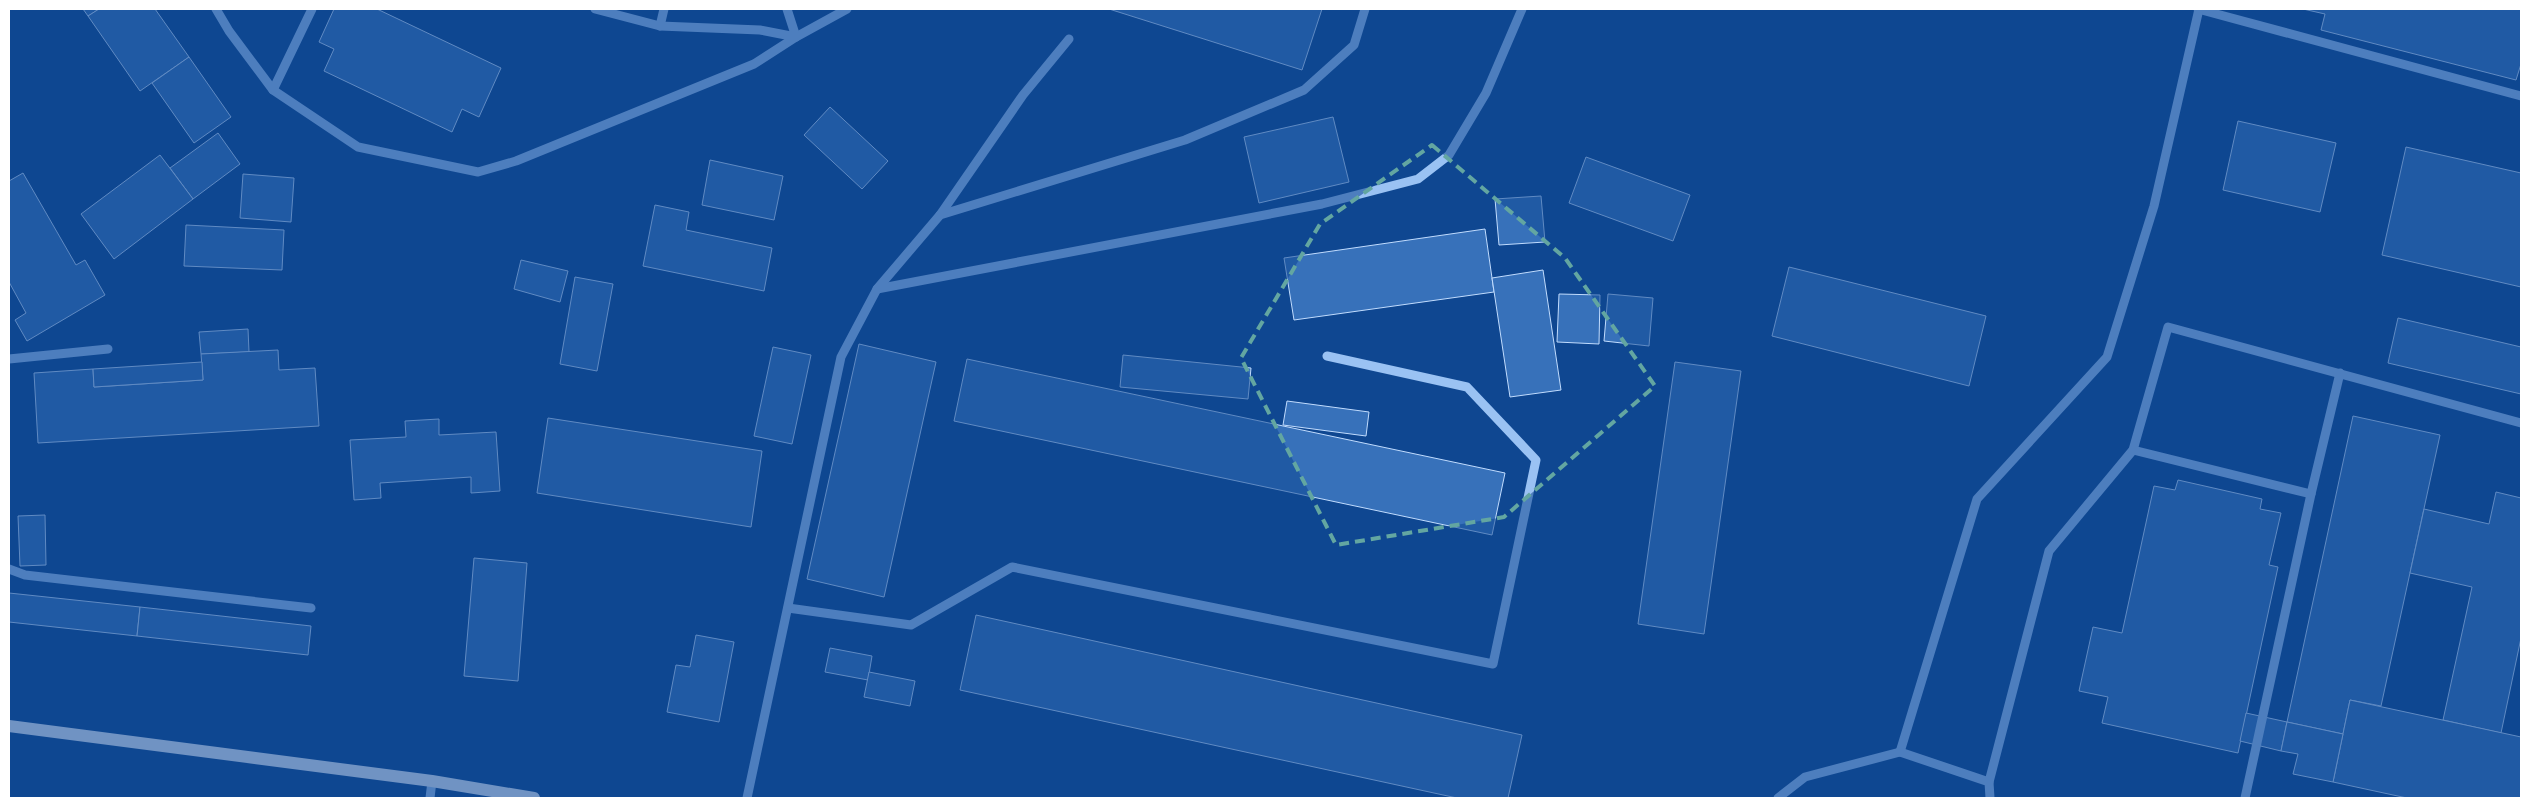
<svg xmlns="http://www.w3.org/2000/svg" width="2530" height="807" viewBox="0 0 2530 807" font-family="Karla,sans-serif">
<rect width="100%" height="100%" fill="#0f4791"/>
<g fill="#3771ba" stroke="#c1dcfe">
<polygon points="83,9 99,9 88,16"/>
<polygon points="99,9 155,9 189,57 140,91 88,16"/>
<polygon points="334,9 377,9 501,68 479,117 462,109 452,132 324,71 334,49 319,42"/>
<polygon points="1109,9 1322,9 1302,70"/>
<polygon points="2303,9 2521,9 2521,64 2516,80 2321,30 2325,14"/>
<polygon points="189,57 231,117 194,143 152,83"/>
<polygon points="830,107 888,161 862,189 804,135"/>
<polygon points="1333,117 1349,182 1259,203 1244,137"/>
<polygon points="2238,121 2336,143 2320,212 2223,190"/>
<polygon points="218,133 240,164 193,199 170,168"/>
<polygon points="2406,147 2521,173 2521,287 2382,255"/>
<polygon points="160,155 193,199 114,259 81,214"/>
<polygon points="1586,157 1690,195 1673,241 1569,203"/>
<polygon points="710,160 783,176 774,220 702,205"/>
<polygon points="23,173 76,265 85,260 105,295 27,341 15,320 26,313 9,282 9,181"/>
<polygon points="243,174 294,178 291,222 240,218"/>
<polygon points="1541,196 1545,242 1499,245 1495,199"/>
<polygon points="655,205 689,212 686,230 772,248 764,291 643,266"/>
<polygon points="186,225 284,230 282,270 184,266"/>
<polygon points="1485,229 1494,292 1294,320 1284,258"/>
<polygon points="521,260 568,271 560,302 514,289"/>
<polygon points="1789,267 1986,316 1969,386 1772,336"/>
<polygon points="1543,270 1561,390 1510,397 1492,278"/>
<polygon points="575,277 613,284 597,371 560,364"/>
<polygon points="1559,294 1600,295 1599,344 1557,342"/>
<polygon points="1608,294 1653,298 1649,346 1604,341"/>
<polygon points="2398,318 2521,347 2521,394 2388,363"/>
<polygon points="248,329 249,352 201,354 199,332"/>
<polygon points="859,344 936,362 884,597 807,579"/>
<polygon points="773,347 811,355 792,444 754,436"/>
<polygon points="278,350 279,370 315,368 319,426 38,443 34,373 93,369 94,387 203,380 201,354"/>
<polygon points="1123,355 1251,368 1248,399 1120,387"/>
<polygon points="967,359 1505,473 1492,535 954,421"/>
<polygon points="202,362 203,380 94,387 93,369"/>
<polygon points="1675,362 1741,371 1704,634 1638,624"/>
<polygon points="1287,401 1369,412 1366,436 1283,425"/>
<polygon points="2353,416 2440,435 2381,706 2350,700 2343,734 2287,722"/>
<polygon points="548,418 762,451 751,527 537,493"/>
<polygon points="439,419 439,435 496,432 500,491 471,493 471,477 380,483 381,498 354,500 350,440 406,437 405,421"/>
<polygon points="2178,480 2262,499 2260,509 2281,513 2269,565 2278,567 2238,753 2102,723 2108,697 2079,691 2093,627 2122,633 2154,486 2175,490"/>
<polygon points="2496,492 2521,498 2521,638 2501,733 2443,720 2472,587 2410,573 2424,509 2489,524"/>
<polygon points="45,515 46,565 20,566 18,516"/>
<polygon points="474,558 527,563 518,681 464,676"/>
<polygon points="9,593 140,607 137,636 9,622"/>
<polygon points="140,607 311,626 308,655 137,636"/>
<polygon points="976,615 1522,735 1508,798 1457,798 960,690"/>
<polygon points="696,635 734,642 719,722 667,712 676,665 690,667"/>
<polygon points="830,648 872,656 868,680 825,672"/>
<polygon points="869,672 915,681 910,706 864,697"/>
<polygon points="2350,700 2521,737 2521,798 2407,798 2333,782"/>
<polygon points="2246,713 2287,722 2281,751 2240,741"/>
<polygon points="2287,722 2343,734 2333,782 2293,774 2298,754 2281,751"/>
</g>
<g fill="none" stroke-linecap="round" stroke-linejoin="round">
<g stroke="#9ac2f3" stroke-width="9">
<polyline points="216,9 229,31 273,90 358,147 478,172 516,161 754,64 796,37 787,9"/>
<polyline points="595,9 660,26 760,30 796,37 847,9"/>
<polyline points="2198,9 2521,96"/>
<polyline points="660,26 664,9"/>
<polyline points="273,90 312,9"/>
<polyline points="940,215 1023,95 1069,39"/>
<polyline points="877,289 1322,204 1418,179 1449,155 1486,93 1522,9"/>
<polyline points="9,359 108,349"/>
<polyline points="2133,450 2311,494"/>
<polyline points="9,569 25,575 311,608"/>
<polyline points="788,608 911,625 1012,567 1493,664 1536,460 1467,387 1327,356"/>
<polyline points="1900,752 1977,499 2107,357 2154,206 2199,9"/>
<polyline points="1989,782 2049,551 2133,450 2168,327 2521,423"/>
<polyline points="430,798 432,781"/>
<polyline points="747,798 841,357 877,289 940,215 1185,140 1304,90 1354,45 1365,9"/>
<polyline points="1778,798 1805,777 1900,752 1989,782 1990,798"/>
<polyline points="2245,798 2311,494 2340,373"/>
</g>
<polyline stroke="#e6f0ff" stroke-width="12" points="9,726 432,781 534,798"/>
</g>
<path d="M0 0H2530V807H0ZM1432 145 1565 258 1655 386 1504 517 1336 545 1241 358 1320 224Z" fill="#0f4791" fill-opacity=".55" fill-rule="evenodd"/>
<path fill="none" stroke="#63a6a1" stroke-width="4" stroke-dasharray="10 6" stroke-linejoin="round" d="M1432 145 1565 258 1655 386 1504 517 1336 545 1241 358 1320 224Z"/>
<rect width="2530" height="807" fill="none" stroke="#ffffff" stroke-width="20"/>
</svg>
